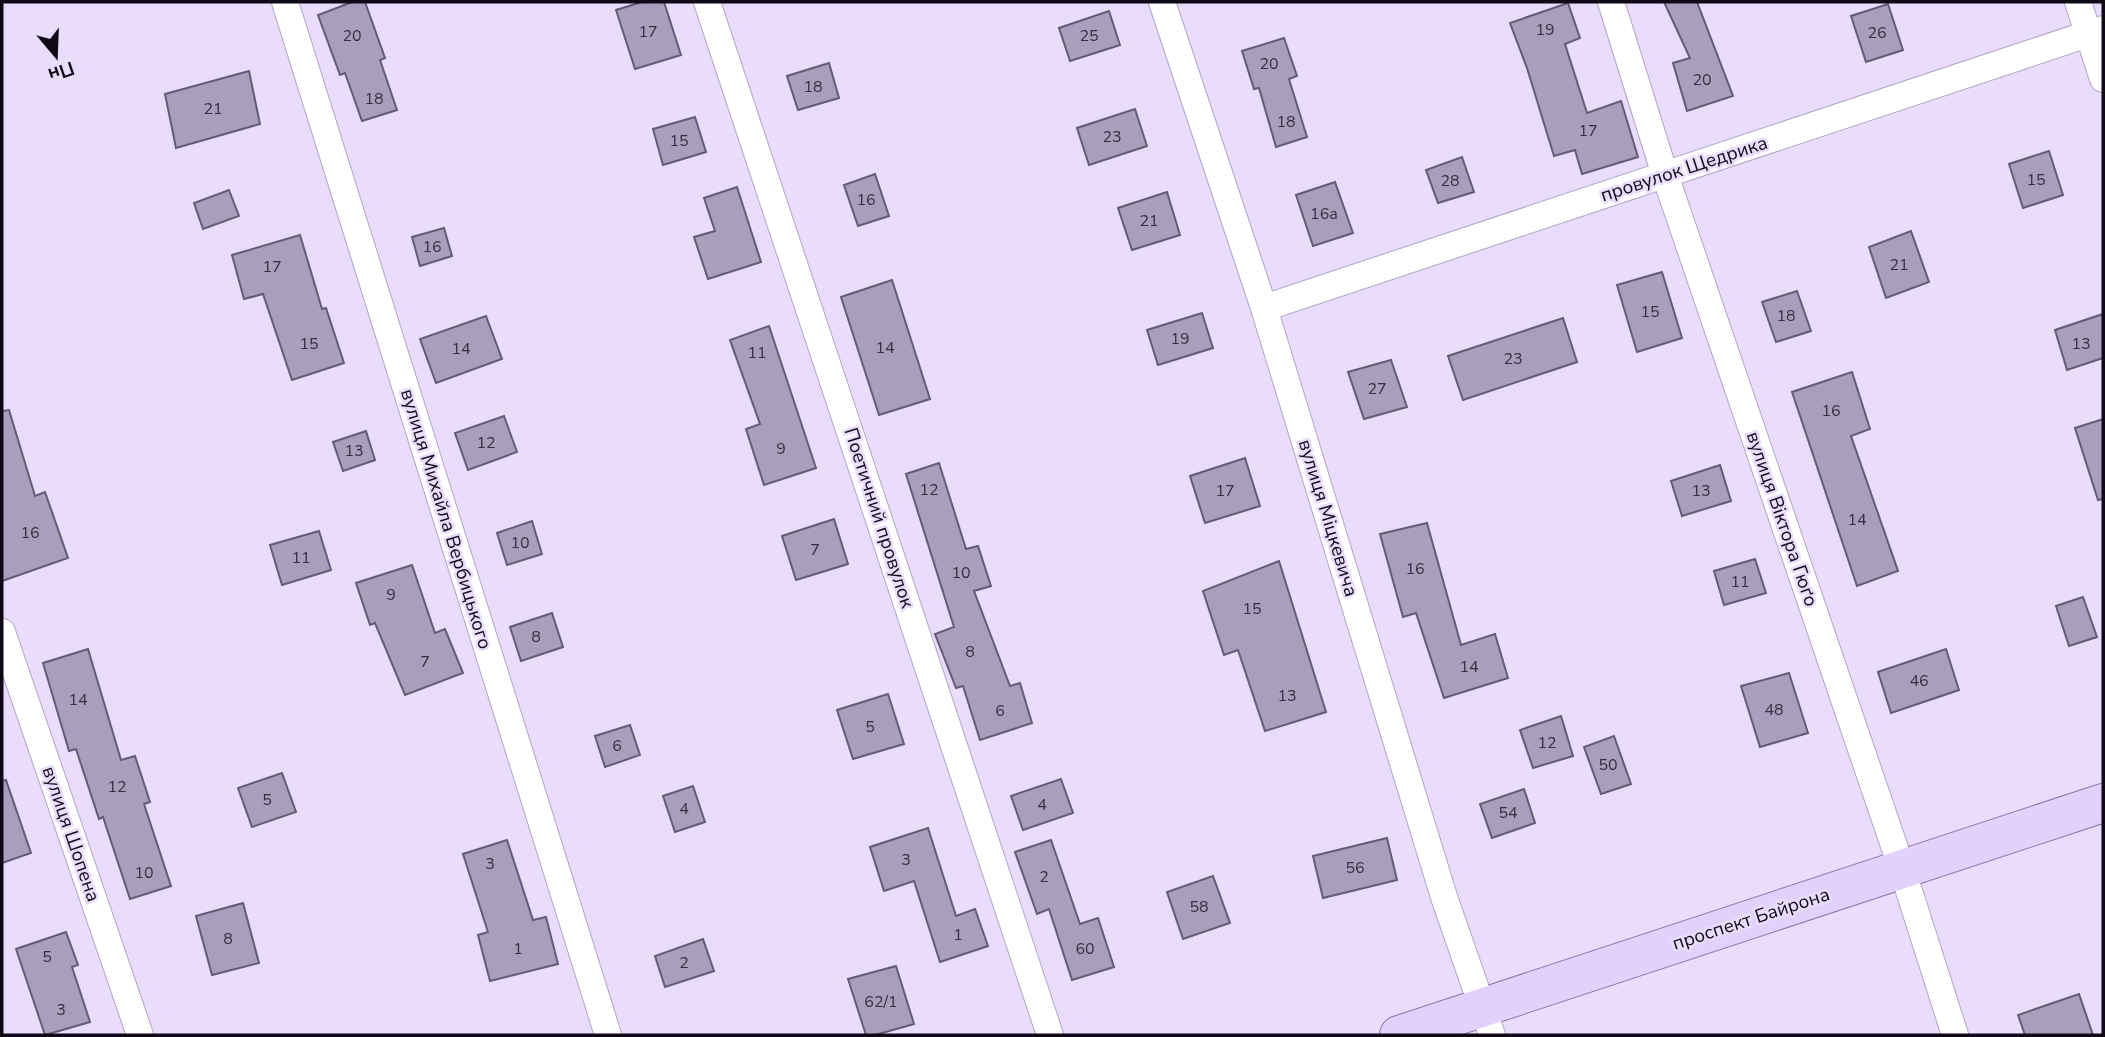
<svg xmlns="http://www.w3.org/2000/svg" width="2105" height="1037" viewBox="0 0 2105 1037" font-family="'Nunito Sans',sans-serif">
<rect width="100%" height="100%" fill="#e9dcfd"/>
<g fill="#aa9ebd" stroke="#655a77" stroke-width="2">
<polygon points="352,2 365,2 385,58 380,60 397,110 362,121 345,73 340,75 318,15"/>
<polygon points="642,2 664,2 681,55 635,69 616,10"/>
<polygon points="1664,2 1697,2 1733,96 1687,111 1673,63 1690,58"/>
<polygon points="1568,3 1580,38 1565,44 1587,113 1621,101 1638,157 1582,174 1575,150 1554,156 1527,68 1510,23"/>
<polygon points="1888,4 1903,50 1866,62 1851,16"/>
<polygon points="1109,11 1120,45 1070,61 1059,28"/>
<polygon points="1284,38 1297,76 1289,79 1307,137 1276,147 1259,88 1254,89 1242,51"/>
<polygon points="829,63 839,98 798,110 787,76"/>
<polygon points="249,71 260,124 176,148 165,94"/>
<polygon points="1135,109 1147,146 1089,165 1077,128"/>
<polygon points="695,117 706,152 663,165 653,129"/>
<polygon points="2049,151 2063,195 2023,208 2009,164"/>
<polygon points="1462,157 1474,192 1438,203 1426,170"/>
<polygon points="875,174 889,216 858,226 844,185"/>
<polygon points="1335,182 1353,233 1313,246 1296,195"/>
<polygon points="737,187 761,262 708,279 694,237 715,231 704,198"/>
<polygon points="229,190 239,216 203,229 194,203"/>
<polygon points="1167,192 1180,235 1132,250 1118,208"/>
<polygon points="444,228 452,256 420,266 412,237"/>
<polygon points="1911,231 1929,282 1886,298 1869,247"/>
<polygon points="300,235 322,309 326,308 344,363 292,380 263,294 244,299 232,255"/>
<polygon points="1662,272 1682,338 1637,352 1617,285"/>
<polygon points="892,280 930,399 879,415 841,297"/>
<polygon points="1797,291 1811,331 1776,342 1762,302"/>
<polygon points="1202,313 1213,348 1158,365 1147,330"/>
<polygon points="2103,314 2103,358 2067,370 2055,330"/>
<polygon points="486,316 502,359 436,383 420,339"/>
<polygon points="1563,318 1577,362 1463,400 1448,356"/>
<polygon points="769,326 816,468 764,485 746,429 760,424 730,340"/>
<polygon points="1391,360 1407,407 1364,419 1348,372"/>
<polygon points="1852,372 1870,429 1851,436 1898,571 1857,586 1792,392"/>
<polygon points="9,410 35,496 45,492 68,558 2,581 2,411"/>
<polygon points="504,416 517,452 468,470 455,433"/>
<polygon points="2103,419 2103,499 2098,500 2075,428"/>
<polygon points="366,431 375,460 343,471 333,442"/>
<polygon points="1245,458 1260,506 1205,523 1190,476"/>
<polygon points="939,463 966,549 978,546 991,586 974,591 1010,686 1020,683 1032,723 980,740 963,686 956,688 935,634 954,627 906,474"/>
<polygon points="1720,465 1731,501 1682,516 1671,481"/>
<polygon points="834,519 848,564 796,580 782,536"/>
<polygon points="532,521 542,554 507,565 497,533"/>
<polygon points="1427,523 1461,645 1495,634 1508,678 1444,698 1416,613 1403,617 1380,534"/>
<polygon points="319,531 331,570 282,585 270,545"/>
<polygon points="1755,559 1766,593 1724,605 1714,571"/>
<polygon points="1279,561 1326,712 1265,731 1238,650 1224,655 1203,591"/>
<polygon points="412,565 435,633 445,629 463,673 405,695 375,623 370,625 356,583"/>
<polygon points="2083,597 2097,637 2069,646 2056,606"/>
<polygon points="552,613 563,647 521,661 510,627"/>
<polygon points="88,649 121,760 135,756 150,802 144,804 171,886 130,899 103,817 99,819 76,749 69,751 43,663"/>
<polygon points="1946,649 1959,690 1891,713 1878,672"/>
<polygon points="1789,673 1808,733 1760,747 1741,686"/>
<polygon points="888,694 904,744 853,759 837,710"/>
<polygon points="1561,716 1573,756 1533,768 1520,730"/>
<polygon points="630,725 640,755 605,767 595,736"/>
<polygon points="1614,736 1631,784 1601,794 1584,747"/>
<polygon points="282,773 296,812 252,827 238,788"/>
<polygon points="1061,779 1073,813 1023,830 1011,796"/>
<polygon points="6,780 31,853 2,863 2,781"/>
<polygon points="693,786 705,822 675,832 663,796"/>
<polygon points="1524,789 1535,823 1492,838 1480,804"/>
<polygon points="928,828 956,916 975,909 988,946 940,962 914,881 884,891 870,847"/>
<polygon points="1387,838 1397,880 1323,898 1313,856"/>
<polygon points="507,840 533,920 546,917 558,964 490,981 478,935 488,932 463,854"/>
<polygon points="1051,840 1080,924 1098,918 1114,967 1072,980 1049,909 1037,914 1015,852"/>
<polygon points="1213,876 1230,923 1183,939 1167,892"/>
<polygon points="243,903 259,963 212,975 196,916"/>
<polygon points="66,932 78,965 72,967 90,1022 45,1035 16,949"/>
<polygon points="703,939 714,971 665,987 655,956"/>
<polygon points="896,966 914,1024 875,1035 866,1035 848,979"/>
<polygon points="2079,994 2093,1035 2025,1035 2018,1015"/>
</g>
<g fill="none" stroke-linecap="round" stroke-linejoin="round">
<defs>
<g id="minor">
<polyline points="285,2 608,1035"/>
<polyline points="707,2 1050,1035"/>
<polyline points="1162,2 1264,308 1444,897 1492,1035"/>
<polyline points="1611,2 1665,175 1902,869 1955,1035"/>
<polyline points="2078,2 2103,79"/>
<polyline points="1264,308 2103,29"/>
<polyline points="2,632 140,1035"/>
</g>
<polyline id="primary" points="1399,1035 2103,803"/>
</defs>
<use href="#minor" stroke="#b1a5c5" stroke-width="28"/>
<use href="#primary" stroke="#8d78ab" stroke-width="40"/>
<use href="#minor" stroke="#fff" stroke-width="26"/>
<use href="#primary" stroke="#e3d1fd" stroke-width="38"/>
</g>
<g text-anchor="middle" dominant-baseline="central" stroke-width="5" stroke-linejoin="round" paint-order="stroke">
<g font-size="16" fill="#362f3f">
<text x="1545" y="30">19</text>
<text x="648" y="32">17</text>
<text x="1877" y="33">26</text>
<text x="352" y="36">20</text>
<text x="1089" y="36">25</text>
<text x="1269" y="64">20</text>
<text x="1702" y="80">20</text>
<text x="813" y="87">18</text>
<text x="374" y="99">18</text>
<text x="213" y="109">21</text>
<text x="1286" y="122">18</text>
<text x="1588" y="131">17</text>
<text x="1112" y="137">23</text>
<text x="679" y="141">15</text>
<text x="2036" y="180">15</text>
<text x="1450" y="181">28</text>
<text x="866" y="200">16</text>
<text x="1324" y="214">16а</text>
<text x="1149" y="221">21</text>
<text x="432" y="247">16</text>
<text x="1899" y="265">21</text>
<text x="272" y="267">17</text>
<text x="1650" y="312">15</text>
<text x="1786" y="316">18</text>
<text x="1180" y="339">19</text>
<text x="309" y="344">15</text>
<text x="2081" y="344">13</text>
<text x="885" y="348">14</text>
<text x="461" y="349">14</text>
<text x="757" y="353">11</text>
<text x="1513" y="359">23</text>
<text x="1377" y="389">27</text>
<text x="1831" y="411">16</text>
<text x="486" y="443">12</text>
<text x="781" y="449">9</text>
<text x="354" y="451">13</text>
<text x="929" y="490">12</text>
<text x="1225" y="491">17</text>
<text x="1701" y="491">13</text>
<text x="1857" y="520">14</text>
<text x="30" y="533">16</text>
<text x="520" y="543">10</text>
<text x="815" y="550">7</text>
<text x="301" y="558">11</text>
<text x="1415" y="569">16</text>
<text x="961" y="573">10</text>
<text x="1740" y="582">11</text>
<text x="391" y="595">9</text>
<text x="1252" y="609">15</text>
<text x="536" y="637">8</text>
<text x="970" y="652">8</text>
<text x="425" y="662">7</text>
<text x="1469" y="667">14</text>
<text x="1919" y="681">46</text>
<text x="1287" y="696">13</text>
<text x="78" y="700">14</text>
<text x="1774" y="710">48</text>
<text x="1000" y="711">6</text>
<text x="870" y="727">5</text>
<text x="1547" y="743">12</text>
<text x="617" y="746">6</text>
<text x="1608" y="765">50</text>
<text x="117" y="787">12</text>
<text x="267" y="800">5</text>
<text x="1042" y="805">4</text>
<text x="684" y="809">4</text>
<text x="1508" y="813">54</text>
<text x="906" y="860">3</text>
<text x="490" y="864">3</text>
<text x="1355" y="868">56</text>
<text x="144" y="873">10</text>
<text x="1044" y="877">2</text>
<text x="1199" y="907">58</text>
<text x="958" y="935">1</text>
<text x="228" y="939">8</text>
<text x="518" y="949">1</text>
<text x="1085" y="949">60</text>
<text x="47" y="957">5</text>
<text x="684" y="963">2</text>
<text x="881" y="1002">62/1</text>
<text x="61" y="1010">3</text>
</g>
<g font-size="19" fill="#0f0a15" stroke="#e9dcfd">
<text transform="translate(1684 169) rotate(-18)">провулок Щедрика</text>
<text transform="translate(879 518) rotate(72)">Поетичний провулок</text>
<text transform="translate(1328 518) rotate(73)">вулиця Міцкевича</text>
<text transform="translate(446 519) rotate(73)">вулиця Михайла Вербицького</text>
<text transform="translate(1782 519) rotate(71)">вулиця Віктора Гюґо</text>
<text transform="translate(71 834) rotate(71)">вулиця Шопена</text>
<text transform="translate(1751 919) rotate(-18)">проспект Байрона</text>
</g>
</g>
<rect width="2105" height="1037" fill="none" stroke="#0f0a15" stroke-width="7"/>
<g transform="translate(56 56) rotate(161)" stroke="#e9dcfd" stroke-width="5" paint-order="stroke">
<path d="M0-5L12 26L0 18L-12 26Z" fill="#0f0a15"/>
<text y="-10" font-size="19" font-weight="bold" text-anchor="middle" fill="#0f0a15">Пн</text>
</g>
</svg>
